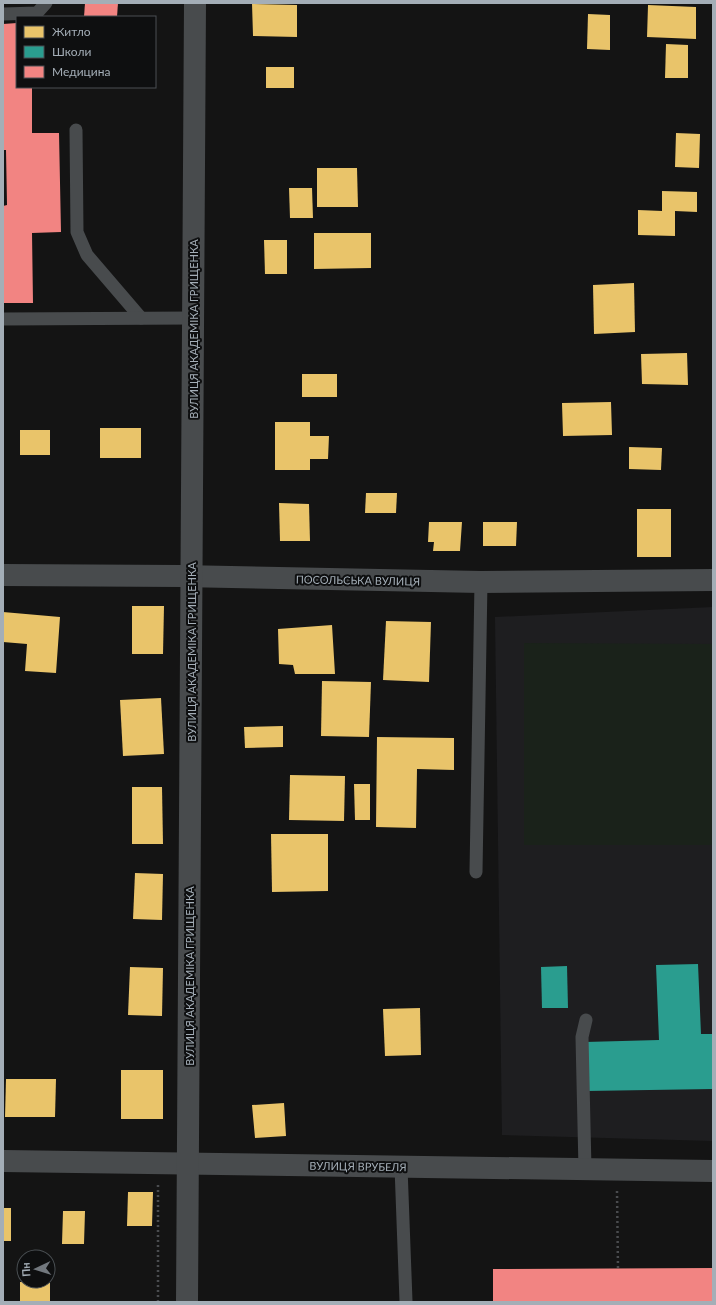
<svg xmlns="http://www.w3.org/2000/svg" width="716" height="1305" viewBox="0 0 716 1305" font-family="Lato,sans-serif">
<rect width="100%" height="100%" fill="#141414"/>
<polygon fill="#1e1e20" points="713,607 713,1141 502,1135 495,617"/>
<polygon fill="#1a221a" points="524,643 713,644 713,845 524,845"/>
<g fill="#e9c46a">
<polygon points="252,4 297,5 297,37 253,36"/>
<polygon points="648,5 696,7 696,39 647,37"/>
<polygon points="588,14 610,15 610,50 587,49"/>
<polygon points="666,44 688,45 688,78 665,78"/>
<rect x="266" y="67" width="28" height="21"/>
<polygon points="676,133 700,134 699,168 675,167"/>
<polygon points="317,168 357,168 358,207 317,207"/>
<polygon points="289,188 312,188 313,218 290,218"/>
<polygon points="662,191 697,192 697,212 675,211 675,236 638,235 638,210 662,211"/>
<polygon points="314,233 371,233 371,268 314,269"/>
<polygon points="264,240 287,240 287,274 265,274"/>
<polygon points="634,283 635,332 594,334 593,285"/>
<polygon points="687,353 688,385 642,384 641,354"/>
<rect x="302" y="374" width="35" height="23"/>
<polygon points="611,402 612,435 563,436 562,403"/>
<polygon points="275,422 310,422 310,436 329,436 328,459 310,459 310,470 275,470"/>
<rect x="100" y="428" width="41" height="30"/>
<rect x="20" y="430" width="30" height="25"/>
<polygon points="629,447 662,448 661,470 629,469"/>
<polygon points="366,493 397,493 396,513 365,513"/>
<polygon points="279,503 309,504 310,541 280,541"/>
<rect x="637" y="509" width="34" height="48"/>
<polygon points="429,522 462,522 460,551 433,551 434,542 428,542"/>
<polygon points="483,522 517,522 516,546 483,546"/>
<polygon points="132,606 164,606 163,654 132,654"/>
<polygon points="3,612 60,617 56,673 25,671 27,644 3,642"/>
<polygon points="386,621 431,622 429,682 383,680"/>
<polygon points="332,625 335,674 295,674 293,665 279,664 278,629"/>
<polygon points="322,681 371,682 369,737 321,736"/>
<polygon points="161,698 164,754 123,756 120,700"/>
<polygon points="283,726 283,747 245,748 244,727"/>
<polygon points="377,737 454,738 454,770 417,769 416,828 376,827"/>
<polygon points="290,775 345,776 344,821 289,820"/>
<polygon points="354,784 370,784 370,820 355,820"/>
<polygon points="132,787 162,787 163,844 132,844"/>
<polygon points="271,834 328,834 328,891 272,892"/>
<polygon points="135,873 163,874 162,920 133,919"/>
<polygon points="130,967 163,968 162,1016 128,1015"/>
<polygon points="420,1008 421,1055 385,1056 383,1009"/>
<rect x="121" y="1070" width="42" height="49"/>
<polygon points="6,1079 56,1079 55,1117 5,1117"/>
<polygon points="284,1103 286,1136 255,1138 252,1105"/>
<polygon points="128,1192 153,1192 152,1226 127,1226"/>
<rect x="3" y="1208" width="8" height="33"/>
<polygon points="63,1211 85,1211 84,1244 62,1244"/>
<polygon points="20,1282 50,1283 50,1302 20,1302"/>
</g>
<g fill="#2a9d8f">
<polygon points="698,964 701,1034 713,1034 713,1089 586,1091 585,1042 659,1040 656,965"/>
<polygon points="567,966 568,1008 542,1008 541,967"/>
</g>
<g fill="#f28482">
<polygon points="85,3 118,3 117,17 84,17"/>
<polygon points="17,23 17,87 32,87 32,133 59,133 61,232 32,233 33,303 3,303 3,206 7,205 6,150 3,150 3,24"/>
<polygon points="713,1268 713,1302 493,1302 493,1269"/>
</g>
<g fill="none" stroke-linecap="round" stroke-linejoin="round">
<g stroke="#4a4c4f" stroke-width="2.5" stroke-dasharray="2 3" stroke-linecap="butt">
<polyline points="158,1185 158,1302"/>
<polyline points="617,1191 618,1269"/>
</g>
<g stroke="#484b4d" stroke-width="13">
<polyline points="3,14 37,13 46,3"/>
<polyline points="76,130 77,232 87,255 141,318"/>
<polyline points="3,319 193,318"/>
<polyline points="476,872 481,582"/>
<polyline points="401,1167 406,1301"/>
<polyline points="585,1169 582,1037 586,1020"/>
</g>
<g stroke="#484b4d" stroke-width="22">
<polyline points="3,575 181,576 481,582 713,580"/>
<polyline points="3,1161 713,1171"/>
<polyline points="187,1302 195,3"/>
</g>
</g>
<g text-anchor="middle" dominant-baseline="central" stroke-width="4" stroke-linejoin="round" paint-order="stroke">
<g font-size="11" fill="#a4aeb7" stroke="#0e0f10">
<text transform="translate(193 329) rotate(-90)">ВУЛИЦЯ АКАДЕМІКА ГРИЩЕНКА</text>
<text transform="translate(358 580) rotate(1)">ПОСОЛЬСЬКА ВУЛИЦЯ</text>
<text transform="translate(191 652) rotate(-90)">ВУЛИЦЯ АКАДЕМІКА ГРИЩЕНКА</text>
<text transform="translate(189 976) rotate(-90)">ВУЛИЦЯ АКАДЕМІКА ГРИЩЕНКА</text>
<text transform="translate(358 1166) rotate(1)">ВУЛИЦЯ ВРУБЕЛЯ</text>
</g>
</g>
<rect width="716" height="1305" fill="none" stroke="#a4aeb7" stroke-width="8"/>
<rect x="16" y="16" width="140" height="72" fill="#0e0f10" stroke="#4a4f53"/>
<rect x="24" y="26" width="20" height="12" fill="#e9c46a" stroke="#4a4f53"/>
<text x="52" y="36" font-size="12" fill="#a4aeb7">Житло</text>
<rect x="24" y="46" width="20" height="12" fill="#2a9d8f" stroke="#4a4f53"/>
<text x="52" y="56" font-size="12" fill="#a4aeb7">Школи</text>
<rect x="24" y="66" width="20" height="12" fill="#f28482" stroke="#4a4f53"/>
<text x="52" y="76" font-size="12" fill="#a4aeb7">Медицина</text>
<g transform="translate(36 1269) rotate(266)"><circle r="19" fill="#0e0f10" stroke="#4a4f53"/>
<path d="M0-3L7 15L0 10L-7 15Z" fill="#72787e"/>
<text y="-6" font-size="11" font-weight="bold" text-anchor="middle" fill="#a4aeb7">Пн</text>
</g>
</svg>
